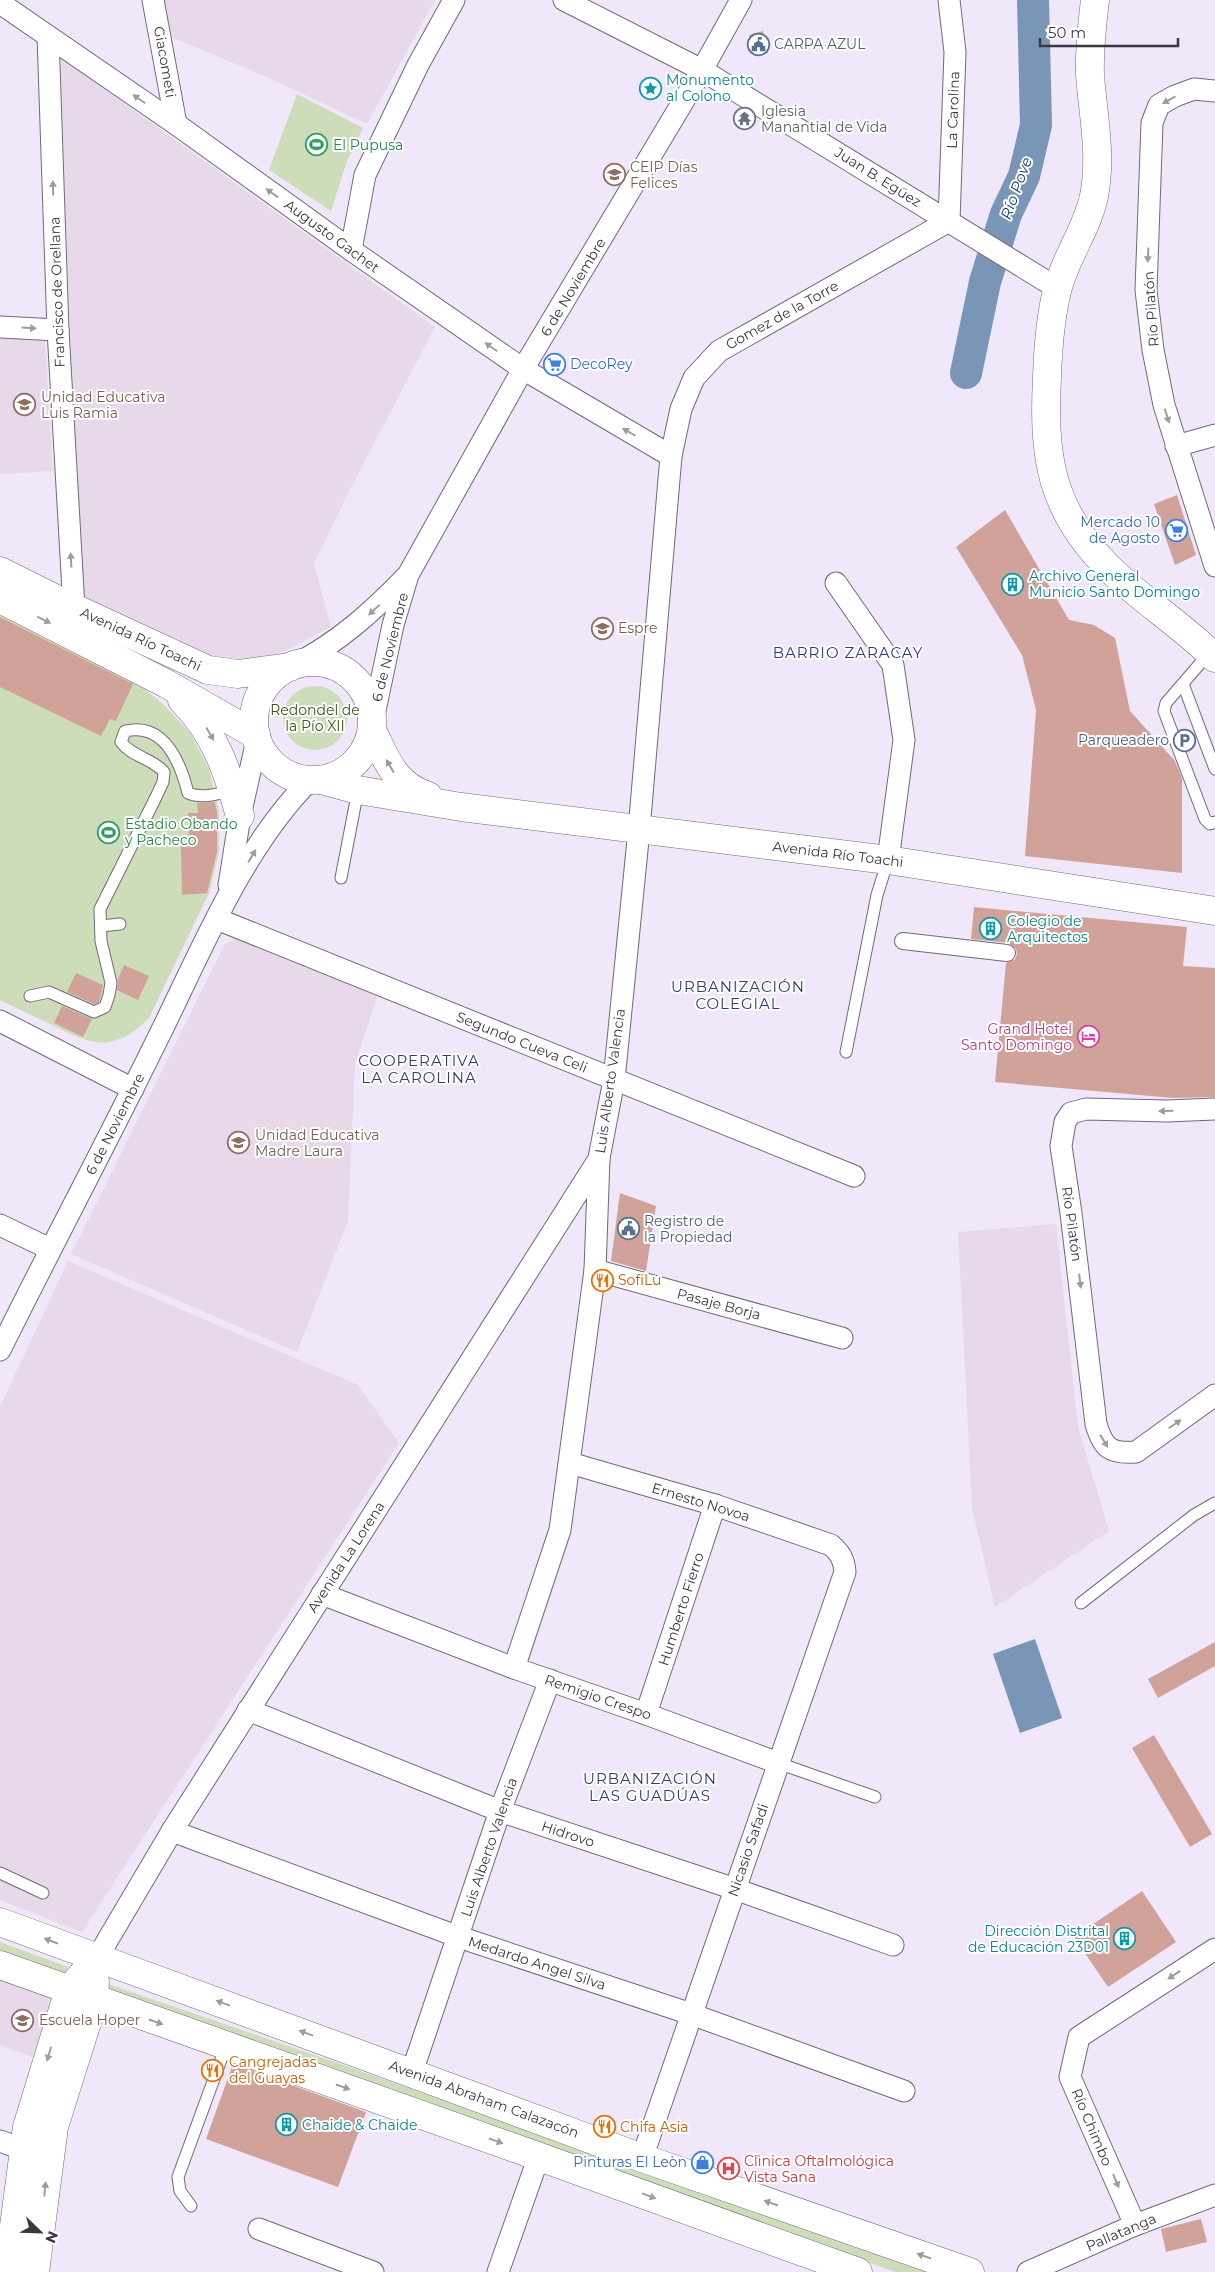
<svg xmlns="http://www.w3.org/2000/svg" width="1215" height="2272" viewBox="0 0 1215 2272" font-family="Montserrat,sans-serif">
<rect width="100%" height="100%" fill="#f0e7fb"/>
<g fill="#e8d9ea">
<polygon points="163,0 435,0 367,124 269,78 169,36"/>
<polygon points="60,57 435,327 349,491 314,564 331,627 283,652 261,658 203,660 80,605"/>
<polygon points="0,337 45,339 53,471 0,474"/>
<polygon points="241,935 379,991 355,1064 348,1221 297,1352 71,1254 225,944"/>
<polygon points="1056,1224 1078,1427 1109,1531 995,1607 972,1508 958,1232"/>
<polygon points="68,1261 358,1385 399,1443 82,1932 0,1900 0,1407"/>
<polygon points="0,1976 52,1996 35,2058 0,2045"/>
</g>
<g fill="#cdddb9">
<polygon points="297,94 363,128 347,161 331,211 269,170"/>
<path d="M0 613 136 682 164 705 190 733 209 769 219 812V852L209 893 149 1018C113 1053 94 1046 52 1025 35 1017 17 1008 0 1000Z"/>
<circle cx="315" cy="718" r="32"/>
<polygon points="0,1942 68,1967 65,1976 0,1952"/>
<polygon points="105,1983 332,2061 929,2272 896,2272 102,1990"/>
</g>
<polygon fill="#7a96b6" points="1035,1639 1062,1718 1020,1733 993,1654"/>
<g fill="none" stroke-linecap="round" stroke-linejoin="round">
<polyline stroke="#7a96b6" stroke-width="32" points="966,373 985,282 1006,214 1024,176 1036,125 1033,0"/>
</g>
<g fill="#d1a29a">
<polygon points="763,31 768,53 754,56 749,35"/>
<polygon points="1177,495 1196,555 1175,565 1154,504"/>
<polygon points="1005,510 1069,620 1094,625 1115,638 1130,711 1175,761 1182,778 1182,873 1025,856 1036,710 1022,655 956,547"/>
<polygon points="0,617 133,684 116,721 110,719 101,736 0,687"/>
<polygon points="215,802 217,813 217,852 207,893 182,895 181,844 189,844 188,813 198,813 197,803"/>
<polygon points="974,907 1187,927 1183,966 1215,968 1215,1097 1173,1098 995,1082 1006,963 1015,959 1017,954 1016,949 1009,943 971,939"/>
<polygon points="124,965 149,976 138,1000 117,990 118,979"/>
<polygon points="76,973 103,985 99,1002 94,1004 67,992"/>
<polygon points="62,1006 92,1019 83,1037 54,1023"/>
<polygon points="620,1193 656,1206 646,1271 611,1261"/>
<polygon points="1215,1642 1215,1666 1158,1698 1148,1679"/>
<polygon points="1154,1735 1212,1834 1190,1847 1132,1748"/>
<polygon points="1142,1891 1176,1942 1108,1987 1074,1937"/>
<polygon points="233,2064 366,2112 338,2187 206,2139"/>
<polygon points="1201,2219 1207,2242 1166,2252 1161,2229"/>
</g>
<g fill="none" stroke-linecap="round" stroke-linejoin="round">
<defs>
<g id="service">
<polyline points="1210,652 1166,703 1164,711 1205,819 1210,824 1215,822"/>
<polyline points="1183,684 1215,769"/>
<polyline points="341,878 358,790"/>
<polyline points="101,926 120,924"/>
<path d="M30 996 49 992 94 1012 105 1007 109 995 111 983 101 941 100 909 156 797 163 782 164 772C152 758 132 757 121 742L125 731C164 722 180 761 188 793 202 799 218 794 233 790"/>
<polyline points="846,1052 877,895 888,860"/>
<polyline points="1081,1603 1194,1515 1215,1503"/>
<polyline points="778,1763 875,1797"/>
<polyline points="0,1873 43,1893"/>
<polyline points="191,2206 180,2191 178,2177 226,2046"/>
</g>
<polyline id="pedestrian" points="903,941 1007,953"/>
<g id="minor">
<polyline points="153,0 176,124"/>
<polyline points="564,0 702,70 1057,288"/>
<polyline points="0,3 176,124 351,250 523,369 671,456"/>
<polyline points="48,36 58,330 74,608"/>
<polyline points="1215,91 1194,89 1175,96 1159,105 1152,123 1146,290 1153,350 1164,405 1215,566"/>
<polyline points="949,221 955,52 949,0"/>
<polyline points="351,250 365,175 418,65 454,0"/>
<polyline points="0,327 58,330"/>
<polyline points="1176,446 1215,435"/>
<polyline points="836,583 893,665 904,740 888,860"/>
<path d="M296 664C339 642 373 611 406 577"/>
<polyline points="373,720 393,625 408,575 523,369 702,70 741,0"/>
<polyline points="229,885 240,816 257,740"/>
<polyline points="217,919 854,1176"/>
<polyline points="0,1021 133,1089"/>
<path d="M1215 1109 1167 1111 1086 1109 1071 1113 1065 1122 1061 1146 1071 1213 1096 1424C1103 1448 1110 1454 1136 1452L1215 1395"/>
<polyline points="0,1225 50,1249"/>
<polyline points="595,1270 842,1338"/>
<path d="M0 1350C51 1247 106 1144 157 1040 200 954 241 850 309 781"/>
<path d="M570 1463 715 1505 831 1545C840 1553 844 1559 845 1572L642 2158"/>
<polyline points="322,1594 514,1668 646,1714 778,1763"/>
<polyline points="514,1668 560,1530 595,1270 599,1158 614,1080 639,830 671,456 681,409 694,378 719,351 949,221"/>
<polyline points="248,1710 500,1811 735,1889 893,1945"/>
<polyline points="646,1714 715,1505"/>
<polyline points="172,1831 459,1937 691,2014 904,2091"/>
<polyline points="97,1958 172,1831 599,1159"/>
<polyline points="412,2072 500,1811 550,1680"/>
<polyline points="0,2141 25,2150"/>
<polyline points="1135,2225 1070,2077 1079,2037 1215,1949"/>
<polyline points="259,2229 373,2272"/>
<polyline points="498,2272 539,2156"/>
<polyline points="1028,2272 1135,2225 1215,2195"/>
</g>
<path id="tertiary" d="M1095 0C1092 25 1089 50 1090 75 1093 115 1102 156 1094 196 1087 230 1065 257 1057 291 1050 319 1048 348 1047 377 1043 456 1050 509 1108 567 1141 600 1182 625 1215 658"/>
<g id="secondary">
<polyline points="0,571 74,608 208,670 238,674 290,667"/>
<polyline points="0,599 167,684 256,735"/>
<circle cx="313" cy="721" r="59"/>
<path d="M182 700C215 733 228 772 240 816"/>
<path d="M372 730C387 761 394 784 428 796"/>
<polyline points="321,780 358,790 461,807 888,860 1215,911"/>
<polyline points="0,1922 642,2158 970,2272"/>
<polyline points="0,1965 526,2152 858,2272"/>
<polyline points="8,2272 27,2127 69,1990 97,1958"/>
<polyline points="35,2272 54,2127 94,2000 95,1981"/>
</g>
</defs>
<use href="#service" stroke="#71697a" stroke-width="13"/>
<use href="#pedestrian" stroke="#71697a" stroke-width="18"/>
<use href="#minor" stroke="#71697a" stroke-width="23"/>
<use href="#tertiary" stroke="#71697a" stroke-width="29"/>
<use href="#secondary" stroke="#71697a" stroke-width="29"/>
<use href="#service" stroke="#fff" stroke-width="11"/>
<use href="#pedestrian" stroke="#fff" stroke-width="16"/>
<use href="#minor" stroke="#fff" stroke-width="21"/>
<use href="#tertiary" stroke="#fff" stroke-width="28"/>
<use href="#secondary" stroke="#fff" stroke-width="28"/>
</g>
<defs><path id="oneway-solid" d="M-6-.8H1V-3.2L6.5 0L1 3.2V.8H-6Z" transform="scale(1.25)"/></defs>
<g fill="#9d9c9f">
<use href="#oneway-solid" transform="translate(139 99) rotate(-145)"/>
<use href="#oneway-solid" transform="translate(1169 100) rotate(151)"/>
<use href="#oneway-solid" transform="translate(53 188) rotate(-92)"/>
<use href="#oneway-solid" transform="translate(272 193) rotate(-144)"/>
<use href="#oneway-solid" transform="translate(1148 255) rotate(93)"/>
<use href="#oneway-solid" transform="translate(29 328) rotate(3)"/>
<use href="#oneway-solid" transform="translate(491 347) rotate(-145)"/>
<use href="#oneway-solid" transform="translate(1167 416) rotate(73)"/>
<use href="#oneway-solid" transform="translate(629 432) rotate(-150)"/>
<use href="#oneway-solid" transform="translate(71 560) rotate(-93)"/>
<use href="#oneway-solid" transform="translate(374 610) rotate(137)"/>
<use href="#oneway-solid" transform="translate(44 620) rotate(26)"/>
<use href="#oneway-solid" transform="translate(210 734) rotate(60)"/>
<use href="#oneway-solid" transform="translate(390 766) rotate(-120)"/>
<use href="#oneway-solid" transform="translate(252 856) rotate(-59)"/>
<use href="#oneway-solid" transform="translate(1166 1111) rotate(179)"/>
<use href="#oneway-solid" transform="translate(1080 1281) rotate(83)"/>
<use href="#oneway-solid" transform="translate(1175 1424) rotate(-35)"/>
<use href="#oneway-solid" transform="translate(1104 1441) rotate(58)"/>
<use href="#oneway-solid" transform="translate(51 1941) rotate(-159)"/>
<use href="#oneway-solid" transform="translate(1174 1975) rotate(147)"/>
<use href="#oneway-solid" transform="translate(223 2003) rotate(-160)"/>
<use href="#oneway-solid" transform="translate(156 2022) rotate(19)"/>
<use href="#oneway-solid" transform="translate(306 2033) rotate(-160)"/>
<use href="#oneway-solid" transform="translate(49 2054) rotate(106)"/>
<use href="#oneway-solid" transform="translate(343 2087) rotate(19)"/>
<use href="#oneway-solid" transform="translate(496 2141) rotate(19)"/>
<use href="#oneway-solid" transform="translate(1116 2181) rotate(67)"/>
<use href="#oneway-solid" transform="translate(45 2189) rotate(-84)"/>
<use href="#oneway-solid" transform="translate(649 2196) rotate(20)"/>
<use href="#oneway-solid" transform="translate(771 2203) rotate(-161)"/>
<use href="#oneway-solid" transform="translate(924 2256) rotate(-161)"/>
</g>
<defs>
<symbol id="civic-ring" viewBox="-11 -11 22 22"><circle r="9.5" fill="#fff" stroke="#5c6f8a" stroke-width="1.5"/><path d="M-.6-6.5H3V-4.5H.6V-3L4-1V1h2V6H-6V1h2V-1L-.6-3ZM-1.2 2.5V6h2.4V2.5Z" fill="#5c6f8a"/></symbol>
<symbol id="sight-ring" viewBox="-11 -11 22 22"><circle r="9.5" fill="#fff" stroke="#0f9aa8" stroke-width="1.5"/><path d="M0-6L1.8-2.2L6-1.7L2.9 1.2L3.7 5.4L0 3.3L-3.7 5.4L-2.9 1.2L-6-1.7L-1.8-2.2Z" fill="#0f9aa8"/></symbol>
<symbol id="temple-ring" viewBox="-11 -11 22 22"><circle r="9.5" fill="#fff" stroke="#6b7280" stroke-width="1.5"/><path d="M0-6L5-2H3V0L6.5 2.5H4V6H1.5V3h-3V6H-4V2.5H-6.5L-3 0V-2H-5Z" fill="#6b7280"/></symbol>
<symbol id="stadium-ring" viewBox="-11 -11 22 22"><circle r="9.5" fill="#fff" stroke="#2e9e5b" stroke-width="1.5"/><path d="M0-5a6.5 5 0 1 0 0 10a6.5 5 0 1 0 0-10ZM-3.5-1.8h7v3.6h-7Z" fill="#2e9e5b"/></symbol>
<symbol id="school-ring" viewBox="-11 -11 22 22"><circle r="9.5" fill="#fff" stroke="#8d6e63" stroke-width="1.5"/><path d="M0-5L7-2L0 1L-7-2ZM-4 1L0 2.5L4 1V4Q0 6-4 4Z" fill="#8d6e63"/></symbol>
<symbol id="supermarket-ring" viewBox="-11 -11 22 22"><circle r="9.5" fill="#fff" stroke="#3f7fe0" stroke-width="1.5"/><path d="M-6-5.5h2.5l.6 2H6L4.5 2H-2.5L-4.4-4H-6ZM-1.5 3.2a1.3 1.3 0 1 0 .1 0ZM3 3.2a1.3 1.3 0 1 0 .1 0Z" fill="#3f7fe0"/></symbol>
<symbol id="building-ring" viewBox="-11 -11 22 22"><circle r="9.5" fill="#fff" stroke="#0f9aa8" stroke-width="1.5"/><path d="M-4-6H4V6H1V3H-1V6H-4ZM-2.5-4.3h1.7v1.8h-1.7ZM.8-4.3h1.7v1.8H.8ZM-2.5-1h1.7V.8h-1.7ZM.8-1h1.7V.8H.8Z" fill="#0f9aa8"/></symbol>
<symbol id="parking-ring" viewBox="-11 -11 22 22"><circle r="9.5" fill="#fff" stroke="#5c6f8a" stroke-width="1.5"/><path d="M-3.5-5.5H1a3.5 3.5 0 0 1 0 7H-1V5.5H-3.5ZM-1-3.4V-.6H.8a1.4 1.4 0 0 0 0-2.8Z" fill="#5c6f8a"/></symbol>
<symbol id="hotel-ring" viewBox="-11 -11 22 22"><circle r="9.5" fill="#fff" stroke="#d1479c" stroke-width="1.5"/><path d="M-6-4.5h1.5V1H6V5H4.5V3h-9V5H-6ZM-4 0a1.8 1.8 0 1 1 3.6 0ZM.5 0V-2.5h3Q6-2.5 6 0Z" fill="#d1479c"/></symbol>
<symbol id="restaurant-ring" viewBox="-11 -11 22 22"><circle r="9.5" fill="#fff" stroke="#e8710a" stroke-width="1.5"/><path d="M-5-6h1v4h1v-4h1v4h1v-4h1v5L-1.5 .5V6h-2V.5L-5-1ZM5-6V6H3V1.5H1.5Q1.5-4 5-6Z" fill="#e8710a"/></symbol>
<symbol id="shop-ring" viewBox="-11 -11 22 22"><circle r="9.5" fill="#fff" stroke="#3f7fe0" stroke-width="1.5"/><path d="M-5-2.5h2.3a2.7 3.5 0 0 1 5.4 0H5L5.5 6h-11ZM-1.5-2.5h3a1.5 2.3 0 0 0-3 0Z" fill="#3f7fe0"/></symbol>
<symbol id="hospital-ring" viewBox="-11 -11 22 22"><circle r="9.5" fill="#fff" stroke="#e0444e" stroke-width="1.5"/><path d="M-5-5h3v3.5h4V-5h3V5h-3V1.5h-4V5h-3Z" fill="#e0444e"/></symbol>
</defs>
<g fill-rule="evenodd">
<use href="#civic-ring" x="746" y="32" width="25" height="25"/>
<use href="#sight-ring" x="638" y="76" width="25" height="25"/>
<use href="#temple-ring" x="732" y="106" width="25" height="25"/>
<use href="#stadium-ring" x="304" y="132" width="25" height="25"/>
<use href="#school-ring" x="602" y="162" width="25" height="25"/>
<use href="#supermarket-ring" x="542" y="352" width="25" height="25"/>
<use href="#school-ring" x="12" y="392" width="25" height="25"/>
<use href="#supermarket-ring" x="1164" y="518" width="25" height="25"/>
<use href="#building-ring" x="1000" y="572" width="25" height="25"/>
<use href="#school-ring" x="590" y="616" width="25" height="25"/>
<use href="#parking-ring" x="1172" y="728" width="25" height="25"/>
<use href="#stadium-ring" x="96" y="820" width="25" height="25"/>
<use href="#building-ring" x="978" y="916" width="25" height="25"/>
<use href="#hotel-ring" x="1076" y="1024" width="25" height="25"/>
<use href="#school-ring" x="226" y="1130" width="25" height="25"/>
<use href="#civic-ring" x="616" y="1216" width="25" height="25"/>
<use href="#restaurant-ring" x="590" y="1268" width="25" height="25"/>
<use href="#building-ring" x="1112" y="1926" width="25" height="25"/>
<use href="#school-ring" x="10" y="2008" width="25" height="25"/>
<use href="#restaurant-ring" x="200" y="2058" width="25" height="25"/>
<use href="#building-ring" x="274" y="2112" width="25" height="25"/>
<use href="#restaurant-ring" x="592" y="2114" width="25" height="25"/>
<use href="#shop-ring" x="690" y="2150" width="25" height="25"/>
<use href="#hospital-ring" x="716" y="2156" width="25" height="25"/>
</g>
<g text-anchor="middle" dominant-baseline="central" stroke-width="4" stroke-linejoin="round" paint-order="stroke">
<g font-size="14" fill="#4e5e75" stroke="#fff" text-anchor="start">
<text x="774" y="44">CARPA AZUL</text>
<text x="1169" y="740" text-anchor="end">Parqueadero</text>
<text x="644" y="1221">Registro de<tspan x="644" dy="16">la Propiedad</tspan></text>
</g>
<g font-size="14" fill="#3b383f" stroke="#fff">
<text transform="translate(165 62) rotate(80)">Giacometi</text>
<text transform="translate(953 110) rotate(-88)">La Carolina</text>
<text transform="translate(878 177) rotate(32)">Juan B. Egüez</text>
<text transform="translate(332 236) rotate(36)">Augusto Gachet</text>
<text transform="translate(573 287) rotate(-59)">6 de Noviembre</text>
<text transform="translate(57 292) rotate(-92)">Francisco de Orellana</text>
<text transform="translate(1151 309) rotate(-94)">Río Pilatón</text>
<text transform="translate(782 315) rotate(-29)">Gomez de la Torre</text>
<text transform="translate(141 639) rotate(25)">Avenida Río Toachi</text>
<text transform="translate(390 647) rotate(-76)">6 de Noviembre</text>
<text transform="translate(838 854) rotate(7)">Avenida Río Toachi</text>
<text transform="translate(522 1042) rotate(22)">Segundo Cueva Celi</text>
<text transform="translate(610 1081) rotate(-82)">Luis Alberto Valencia</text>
<text transform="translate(115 1124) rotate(-63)">6 de Noviembre</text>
<text transform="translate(1072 1224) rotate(82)">Río Pilatón</text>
<text transform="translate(719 1304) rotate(15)">Pasaje Borja</text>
<text transform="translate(701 1502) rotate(17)">Ernesto Novoa</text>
<text transform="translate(346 1557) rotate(-57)">Avenida La Lorena</text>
<text transform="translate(681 1609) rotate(-72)">Humberto Fierro</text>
<text transform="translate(598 1697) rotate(19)">Remigio Crespo</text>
<text transform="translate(568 1834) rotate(18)">Hidrovo</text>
<text transform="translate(489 1847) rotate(-71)">Luis Alberto Valencia</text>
<text transform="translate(748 1850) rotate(-71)">Nicasio Safadi</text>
<text transform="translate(537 1963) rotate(18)">Medardo Angel Silva</text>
<text transform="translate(484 2099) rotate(20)">Avenida Abraham Calazacón</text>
<text transform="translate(1092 2127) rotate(67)">Río Chimbo</text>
<text transform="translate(1121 2232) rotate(-23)">Pallatanga</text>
</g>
<g font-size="14" fill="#0d838f" stroke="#fff" text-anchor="start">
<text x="666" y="80">Monumento<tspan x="666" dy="16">al Colono</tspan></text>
<text x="1029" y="576">Archivo General<tspan x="1029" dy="16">Municio Santo Domingo</tspan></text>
<text x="1007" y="921">Colegio de<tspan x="1007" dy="16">Arquitectos</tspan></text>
<text x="1109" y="1931" text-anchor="end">Dirección Distrital<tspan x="1109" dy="16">de Educación 23D01</tspan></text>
<text x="302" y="2125">Chaide &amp; Chaide</text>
</g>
<g font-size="14" fill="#5b616d" stroke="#fff" text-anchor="start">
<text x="761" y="111">Iglesia<tspan x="761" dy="16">Manantial de Vida</tspan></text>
</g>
<g font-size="14" fill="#27864d" stroke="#fff" text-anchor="start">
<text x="333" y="145">El Pupusa</text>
<text x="125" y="824">Estadio Obando<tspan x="125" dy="16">y Pacheco</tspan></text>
</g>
<g font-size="14" fill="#785e54" stroke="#fff" text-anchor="start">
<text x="630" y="167">CEIP Días<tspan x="630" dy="16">Felices</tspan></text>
<text x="41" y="397">Unidad Educativa<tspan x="41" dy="16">Luis Ramia</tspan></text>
<text x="618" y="628">Espre</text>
<text x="255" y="1135">Unidad Educativa<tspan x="255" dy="16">Madre Laura</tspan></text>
<text x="39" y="2020">Escuela Hoper</text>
</g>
<g font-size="14" fill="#366cbe" stroke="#fff" text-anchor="end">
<text x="570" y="364" text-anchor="start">DecoRey</text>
<text x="1160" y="522">Mercado 10<tspan x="1160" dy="16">de Agosto</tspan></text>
<text x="687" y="2162">Pinturas El Leòn</text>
</g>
<g font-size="14" fill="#3f541a" stroke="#fff">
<text x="315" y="710">Redondel de<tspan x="315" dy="16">la Pío XII</tspan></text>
</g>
<g font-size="14" fill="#b23c85" stroke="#fff" text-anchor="end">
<text x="1072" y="1029">Grand Hotel<tspan x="1072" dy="16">Santo Domingo</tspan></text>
</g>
<g font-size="14" fill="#c56008" stroke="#fff" text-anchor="start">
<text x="618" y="1280">SofiLu</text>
<text x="229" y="2062">Cangrejadas<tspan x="229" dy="16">del Guayas</tspan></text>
<text x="620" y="2127">Chifa Asia</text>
</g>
<g font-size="14" fill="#be3a42" stroke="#fff" text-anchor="start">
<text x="744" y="2161">Clìnica Oftalmológica<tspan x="744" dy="16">Vista Sana</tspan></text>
</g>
<g font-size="15" font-style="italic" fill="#183f6b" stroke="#fff">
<text transform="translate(1016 188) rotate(-70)">Río Pove</text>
</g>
<g font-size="15" letter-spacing="1" fill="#2f3c76" stroke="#fff">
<text x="848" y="652">BARRIO ZARACAY</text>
<text x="738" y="986">URBANIZACIÓN<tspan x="738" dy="17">COLEGIAL</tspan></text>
<text x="419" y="1060">COOPERATIVA<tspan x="419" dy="17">LA CAROLINA</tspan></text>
<text x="650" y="1778">URBANIZACIÓN<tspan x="650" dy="17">LAS GUADÚAS</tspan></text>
</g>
</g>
<g transform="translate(40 2232) rotate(113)" stroke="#ffffff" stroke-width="4" paint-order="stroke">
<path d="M0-4L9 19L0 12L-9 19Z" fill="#3b383f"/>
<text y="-8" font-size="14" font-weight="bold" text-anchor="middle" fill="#3b383f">N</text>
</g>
<path d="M1040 38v8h138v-8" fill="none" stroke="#3b383f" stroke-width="2.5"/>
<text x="1048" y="38" font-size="15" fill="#3b383f" stroke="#ffffff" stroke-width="4" paint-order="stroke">50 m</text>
</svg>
